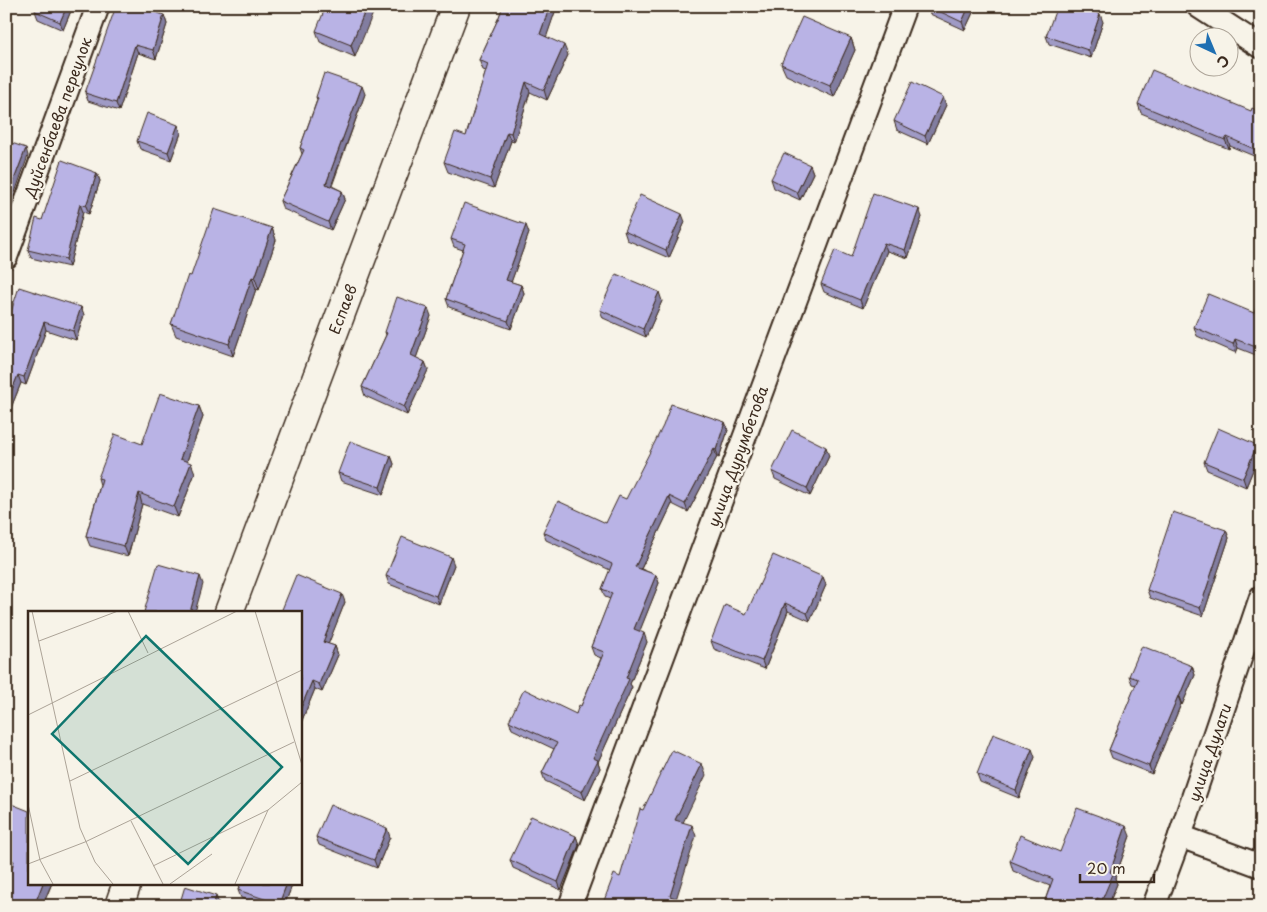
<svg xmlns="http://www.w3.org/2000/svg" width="1267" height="912" viewBox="0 0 1267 912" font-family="'Playpen Sans',sans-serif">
<rect width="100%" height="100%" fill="#f7f3e8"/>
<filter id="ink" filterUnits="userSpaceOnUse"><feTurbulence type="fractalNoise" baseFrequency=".02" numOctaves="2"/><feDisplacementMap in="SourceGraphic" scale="10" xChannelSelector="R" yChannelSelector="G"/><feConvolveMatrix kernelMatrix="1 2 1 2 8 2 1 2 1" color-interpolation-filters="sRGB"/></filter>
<g filter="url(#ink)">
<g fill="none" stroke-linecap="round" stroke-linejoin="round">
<defs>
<g id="minor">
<polyline points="1198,6 1261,47"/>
<polyline points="6,257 98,6"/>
<polyline points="1180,836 1261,866"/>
<polyline points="570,906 905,6"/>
<polyline points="1154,906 1180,836 1261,597"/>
</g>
<g id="tertiary">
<polyline points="229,612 456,6"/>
<polyline points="119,906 127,883"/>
</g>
</defs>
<use href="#minor" stroke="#3b2a1e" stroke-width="26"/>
<use href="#tertiary" stroke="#3b2a1e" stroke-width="31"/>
<use href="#minor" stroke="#f7f3e8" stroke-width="22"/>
<use href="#tertiary" stroke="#f7f3e8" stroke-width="28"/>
</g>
<g fill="#9f9ac5" stroke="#3b2a1e">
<polygon points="37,6 73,6 63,30 38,19 35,11"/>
<polygon points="389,6 404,6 403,10"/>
<polygon points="503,6 557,6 546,37 568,55 547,100 530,92 514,142 511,141 494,188 448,172 444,162 466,136 486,71 483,70 479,60 499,17"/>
<polygon points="927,6 976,6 965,30 930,14"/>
<polygon points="338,8 355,57 320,42 316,31"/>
<polygon points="164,15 167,24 156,59 138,53 119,111 88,101 85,93"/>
<polygon points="1103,22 1091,58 1049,44 1046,36"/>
<polygon points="851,38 855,50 834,97 786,75 781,64"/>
<polygon points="365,94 332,186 342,191 345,199 331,230 283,209 280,201 302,154 300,148 317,100 316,97"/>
<polygon points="1138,104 1261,112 1261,159 1230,146 1229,149 1141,113"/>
<polygon points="946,105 928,144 897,130 894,121"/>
<polygon points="181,133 171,160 140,149 137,141"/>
<polygon points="810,165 813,173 800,200 774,188 771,179"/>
<polygon points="97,173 100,181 89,214 83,212 69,267 31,258 28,250 42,220"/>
<polygon points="922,217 908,258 887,251 863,308 824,292 821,284 851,257"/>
<polygon points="685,222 669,258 627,240 624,231"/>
<polygon points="272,228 276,240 259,290 256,289 233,356 176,336 171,324 191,276"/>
<polygon points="529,233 511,282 521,285 524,293 511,329 449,307 446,299 463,250 454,247 451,239"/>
<polygon points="1261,297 1261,357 1238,348 1236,353 1197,336 1194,327 1254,313"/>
<polygon points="662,301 646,337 603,318 600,310"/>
<polygon points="81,307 84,315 76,340 46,330 26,385 21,383 6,420 6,324"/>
<polygon points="431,316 416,358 425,362 428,370 407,415 365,396 362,387 386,335 385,332"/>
<polygon points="199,406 203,417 187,461 195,473 178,517 142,504 128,556 90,546 86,536 100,485 98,478 142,444"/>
<polygon points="725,422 728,430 719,458 717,457 688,512 672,504 641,569 656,575 659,583 639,632 647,642 630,684 632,687 598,762 600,768 585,800 545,781 542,773 554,749 512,729 509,721 576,714 581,706 601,658 594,655 591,647 610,599 605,597 602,589 610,570 546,540 543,532 606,523"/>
<polygon points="1260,453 1246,487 1207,470 1204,462"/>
<polygon points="391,456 394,464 383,495 341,481 338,473"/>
<polygon points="829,456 810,496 775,479 772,471"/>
<polygon points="1226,530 1229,538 1203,616 1150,598 1147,590"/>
<polygon points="454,565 439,604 389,584 386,576"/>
<polygon points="823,577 826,585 810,621 788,611 765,669 714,649 711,641"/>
<polygon points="345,602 328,644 335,646 338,655 322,692 315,689 300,725 300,612"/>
<polygon points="1192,666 1195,675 1182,705 1181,704 1152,774 1112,758 1109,750 1136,685 1132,684 1129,676"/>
<polygon points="1035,757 1019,798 980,782 977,774"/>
<polygon points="6,810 29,883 52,883 44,903 6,906 12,869 6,867"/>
<polygon points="576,836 579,845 561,890 513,868 510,860"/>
<polygon points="1130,836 1115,878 1117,884 1108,906 1043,906 1050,886 1013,871 1010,861 1060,852"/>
<polygon points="316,837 390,837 377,868 319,845"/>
<polygon points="241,883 293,883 284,906 263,906 241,898 238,890"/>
</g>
<g fill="#827da0" stroke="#3b2a1e">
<polygon points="67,6 73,6 63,30 60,22"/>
<polygon points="367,6 376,6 355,57 351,45"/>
<polygon points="550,6 557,6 544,44 540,34"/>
<polygon points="969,6 976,6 965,30 962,22"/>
<polygon points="1100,14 1103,22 1091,58 1088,50"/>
<polygon points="164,15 167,24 156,59 153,50"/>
<polygon points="851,38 855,50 834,97 830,85"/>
<polygon points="135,45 138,53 119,111 116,103"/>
<polygon points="564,45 568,55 547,100 544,90"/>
<polygon points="526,82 530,92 514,142 511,133"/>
<polygon points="362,86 365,94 329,192 326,184"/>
<polygon points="943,97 946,105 928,144 925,136"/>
<polygon points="178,125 181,133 171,160 168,152"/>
<polygon points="507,132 511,141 494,188 490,179"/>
<polygon points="1227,137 1230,146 1229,149 1225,140"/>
<polygon points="26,148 28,156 6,218 6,201"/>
<polygon points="810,165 813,173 800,200 797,192"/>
<polygon points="97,173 100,181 89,214 86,206"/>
<polygon points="342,191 345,199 331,230 328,222"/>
<polygon points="80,204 83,212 69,267 66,259"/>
<polygon points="919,209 922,217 908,258 905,250"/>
<polygon points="682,214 685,222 669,258 666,250"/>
<polygon points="526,225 529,233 509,288 506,280"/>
<polygon points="272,228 276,240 259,290 255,278"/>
<polygon points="884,243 887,251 863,308 860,300"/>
<polygon points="252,277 256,289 233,356 229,344"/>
<polygon points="521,285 524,293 511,329 508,321"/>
<polygon points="659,292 662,301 646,337 643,329"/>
<polygon points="81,307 84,315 76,340 73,331"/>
<polygon points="428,308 431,316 414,364 411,355"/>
<polygon points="44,322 46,330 26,385 24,377"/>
<polygon points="1235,339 1238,348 1236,353 1233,344"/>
<polygon points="425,362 428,370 407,415 404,407"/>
<polygon points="18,375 21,383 6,420 6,404"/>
<polygon points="199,406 203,417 184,469 180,459"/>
<polygon points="725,422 728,430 719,458 716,450"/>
<polygon points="1257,445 1260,453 1246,487 1243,478"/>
<polygon points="826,447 829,456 810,496 807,488"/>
<polygon points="714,449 717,457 688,512 685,504"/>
<polygon points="391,456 394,464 383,495 380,487"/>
<polygon points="191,463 195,473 178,517 174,507"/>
<polygon points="139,493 142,504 128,556 124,546"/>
<polygon points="669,496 672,504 638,575 635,567"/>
<polygon points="1226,530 1229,538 1203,616 1200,608"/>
<polygon points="451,557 454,565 439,604 436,596"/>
<polygon points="656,575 659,583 637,638 634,629"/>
<polygon points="200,576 203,584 195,612 190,612"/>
<polygon points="823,577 826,585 810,621 807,613"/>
<polygon points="342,594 345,602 326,650 323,642"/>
<polygon points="785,603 788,611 765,669 762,661"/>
<polygon points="644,633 647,642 630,684 632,687 598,762 600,768 585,800 582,792 593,758"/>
<polygon points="335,646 338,655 322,692 319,684"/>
<polygon points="1192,666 1195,675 1182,705 1179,697"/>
<polygon points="312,681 315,689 300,725 300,710"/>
<polygon points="1178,696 1181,704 1152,774 1149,766"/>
<polygon points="1032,749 1035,757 1019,798 1016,790"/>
<polygon points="702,764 706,775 679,831 675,820"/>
<polygon points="692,825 696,836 674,906 670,896"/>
<polygon points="1126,826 1130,836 1115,878 1117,884 1108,906 1104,906 1102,900 1110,872"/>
<polygon points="387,828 390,837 377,868 374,860"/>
<polygon points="576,836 579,845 561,890 558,882"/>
<polygon points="43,883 52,883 42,906 36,901"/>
<polygon points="287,883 293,883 284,906 280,906 279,904"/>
<polygon points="216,896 219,904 218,906 213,906"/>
<polygon points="1097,898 1100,906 1094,906"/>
</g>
<g fill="#b9b3e5" stroke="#3b2a1e">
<polygon points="37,6 67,6 60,22 35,11"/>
<polygon points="116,6 136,6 164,15 153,50 135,45 116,103 85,93"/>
<polygon points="326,6 334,6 338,8 338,6 367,6 351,45 316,31"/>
<polygon points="503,6 550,6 540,34 564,45 544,90 526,82 511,133 507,132 490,179 444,162 455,132 466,136 488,64 479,60 499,17"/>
<polygon points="928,6 969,6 962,22"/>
<polygon points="1057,6 1077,6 1100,14 1088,50 1046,36"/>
<polygon points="802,17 851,38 830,85 781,64"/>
<polygon points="1152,70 1251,111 1252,108 1261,112 1261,152 1227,137 1225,140 1138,104"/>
<polygon points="324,73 362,86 326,184 342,191 328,222 280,201 304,150 300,148 318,98 316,97"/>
<polygon points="912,82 943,97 925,136 894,121"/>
<polygon points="147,113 178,125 168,152 137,141"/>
<polygon points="6,141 26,148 6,201"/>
<polygon points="784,153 810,165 797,192 771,179"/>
<polygon points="62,160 97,173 86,206 80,204 66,259 28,250 36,218 42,220"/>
<polygon points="873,193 919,209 905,250 884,243 860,300 821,284 835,250 851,257"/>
<polygon points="640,195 682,214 666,250 624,231"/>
<polygon points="464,203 526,225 506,280 521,285 508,321 446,299 465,244 451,239"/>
<polygon points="214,209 272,228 255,278 252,277 229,344 171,324 188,275 191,276"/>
<polygon points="616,274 659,292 643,329 600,310"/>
<polygon points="19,287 81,307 73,331 44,322 24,377 18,375 6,404 6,324 7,324"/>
<polygon points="1208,294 1254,313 1261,297 1261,349 1235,339 1233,344 1194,327"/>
<polygon points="397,297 428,308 411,355 425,362 404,407 362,387 387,333 385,332"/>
<polygon points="160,393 199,406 180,459 191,463 174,507 139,493 124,546 86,536 102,479 98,478 115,434 142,444"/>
<polygon points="671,404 725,422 716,450 714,449 685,504 669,496 635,567 656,575 634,629 644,633 626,678 629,679 593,758 598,760 582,792 542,773 557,743 509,721 524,689 576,714 579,705 581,706 604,652 591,647 612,593 602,589 612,564 543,532 558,501 606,523 619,496 626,499 663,426"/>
<polygon points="1218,428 1257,445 1243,478 1204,462"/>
<polygon points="792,430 826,447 807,488 772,471"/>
<polygon points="350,441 391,456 380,487 338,473"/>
<polygon points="1173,512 1226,530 1200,608 1147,590"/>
<polygon points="402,537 451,557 436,596 386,576"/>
<polygon points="773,555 823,577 807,613 785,603 762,661 711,641 725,605 746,614"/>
<polygon points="158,564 200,576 190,612 144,612"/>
<polygon points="296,575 342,594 323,642 335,646 319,684 312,681 300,710 300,612 281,612"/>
<polygon points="1142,646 1192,666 1179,697 1178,696 1149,766 1109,750 1138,679 1129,676"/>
<polygon points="993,734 1032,749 1016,790 977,774"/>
<polygon points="672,750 702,764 675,820 692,825 670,896 692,904 691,906 602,906 614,874 620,877 640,809 643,810"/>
<polygon points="9,803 29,811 29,883 43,883 36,901 53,906 6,906 6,888 14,861 6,857 6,810"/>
<polygon points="330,805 387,828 374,860 316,837"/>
<polygon points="1077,808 1126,826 1110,872 1113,874 1102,900 1097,898 1094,906 1043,906 1053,879 1010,861 1020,835 1060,852"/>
<polygon points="531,816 576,836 558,882 510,860"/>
<polygon points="241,883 287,883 279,904 238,890"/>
<polygon points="185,886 216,896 213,906 179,906"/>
</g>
</g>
<g text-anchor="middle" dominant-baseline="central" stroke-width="4.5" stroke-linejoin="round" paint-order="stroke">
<g font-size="15" fill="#3b2a1e" stroke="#f7f3e8">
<text transform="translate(57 117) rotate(-70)">Дуйсенбаева переулок</text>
<text transform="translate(342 309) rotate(-69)">Еспаев</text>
<text transform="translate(737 456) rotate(-70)">улица Дурумбетова</text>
<text transform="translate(1209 752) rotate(-71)">улица Дулати</text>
</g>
</g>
<g transform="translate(28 611)">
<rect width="274" height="274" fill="#f7f3e8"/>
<path fill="none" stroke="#aca397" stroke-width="1" d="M4 0 52 217 67 251 85 273M100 0 120 42M227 0 274 154M11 30 90 0M0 104 209 0M42 170 274 59M0 193 12 249 25 273M103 210 135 273M0 253 57 231 266 131M125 255 240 199M142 273 184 243M207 273 240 199 274 171"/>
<path fill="#0f766e" fill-opacity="0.15" stroke="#0f766e" stroke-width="2.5" d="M118 25 254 156 160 253 24 123Z"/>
<rect width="274" height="274" fill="none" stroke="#3b2a1e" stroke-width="2.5"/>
</g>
<rect width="1267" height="912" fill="none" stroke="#f7f3e8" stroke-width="25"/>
<rect x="12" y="12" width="1242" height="887" fill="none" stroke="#3b2a1e" stroke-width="2" filter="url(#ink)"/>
<g transform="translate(1214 52) rotate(136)"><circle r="24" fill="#f7f3e8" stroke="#aca397"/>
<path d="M0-4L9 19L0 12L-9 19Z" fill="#1f6fb2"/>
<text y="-8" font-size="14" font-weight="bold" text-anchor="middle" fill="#3b2a1e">С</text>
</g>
<path d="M1080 874v8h74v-8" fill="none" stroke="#3b2a1e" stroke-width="2.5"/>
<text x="1087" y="874" font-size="15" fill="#3b2a1e" stroke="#f7f3e8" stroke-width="4" paint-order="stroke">20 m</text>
</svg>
